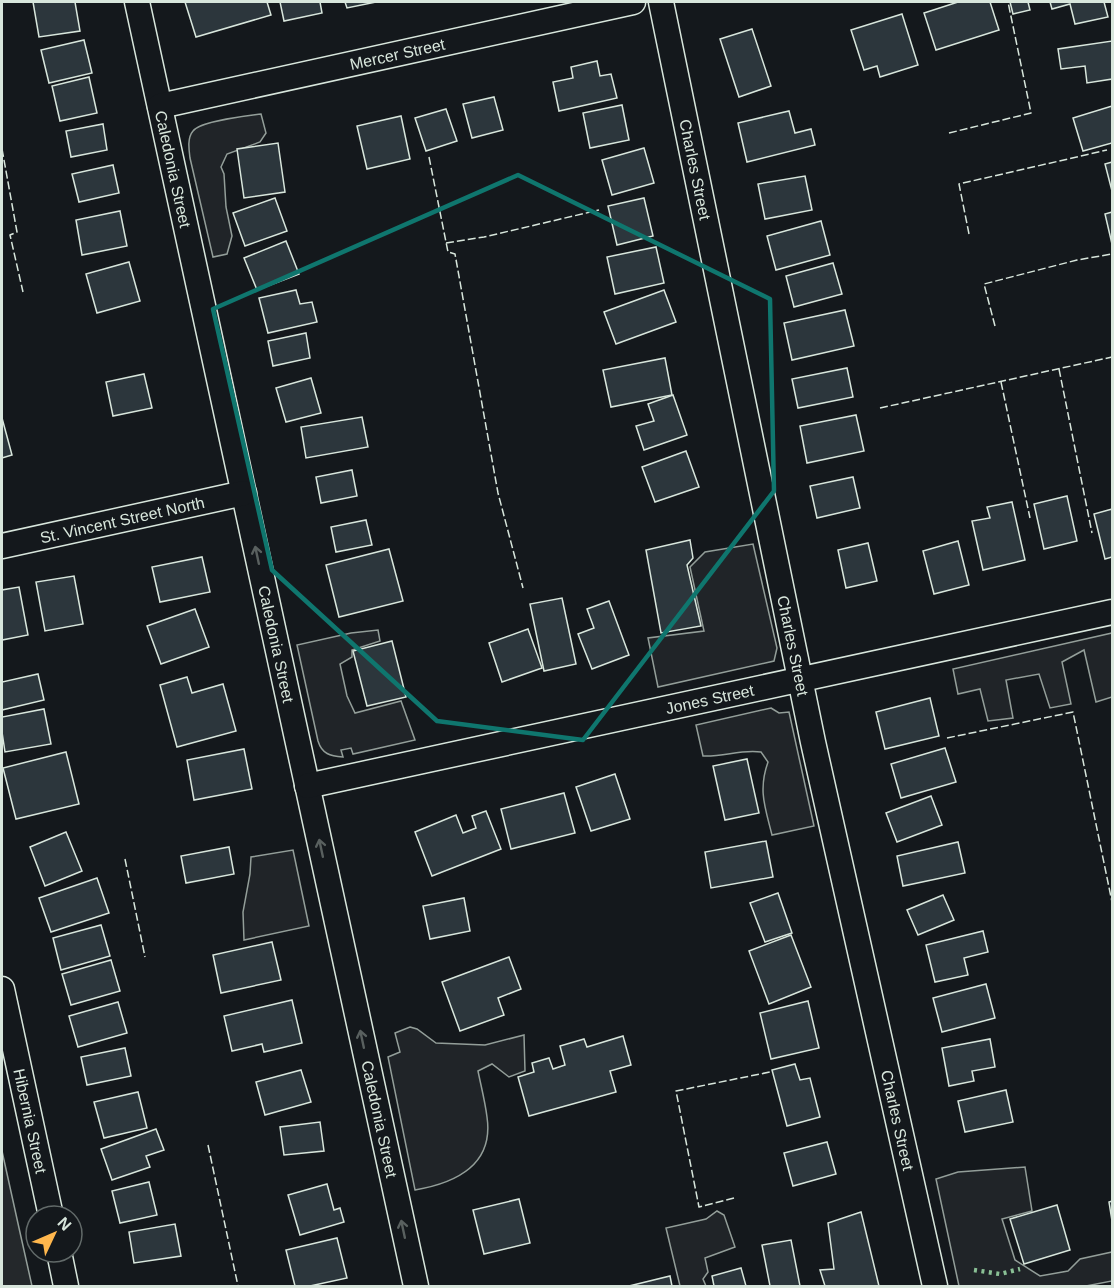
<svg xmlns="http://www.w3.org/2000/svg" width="1114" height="1288" viewBox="0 0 1114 1288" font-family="Helvetica,sans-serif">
<rect width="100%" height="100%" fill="#14181c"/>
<g fill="#202428" stroke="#939e99" stroke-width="1.5">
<path d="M261 114 266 133 260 142 227 154 221 167 224 174 226 207 232 236 227 254 213 257 190 158C189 150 187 138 193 131 200 121 247 116 261 114Z"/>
<polygon points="753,544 777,648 774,661 658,687 648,638 704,631 690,567 705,552"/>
<path d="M378 630 380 641 352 650V657L340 664 347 696 355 713 401 701 415 740 353 754 351 748 341 750 343 757C330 756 322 754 318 741L297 645 351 633Z"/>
<polygon points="1112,633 1112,697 1096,702 1084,650 1062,662 1071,704 1050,708 1039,674 1006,680 1013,718 988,721 980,689 958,694 953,669"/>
<path d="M771 708 779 713 789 712 814 826 772 835C765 807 758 790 768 762L761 752C741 749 724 757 703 756L696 725Z"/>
<polygon points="293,850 309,926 244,940 243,912 250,874 251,857"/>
<path d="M410 1027 417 1029 436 1043 485 1045 524 1035 525 1071 509 1077 492 1064 478 1071C481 1086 485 1101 487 1117 494 1165 456 1183 415 1190L388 1057 400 1052 395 1033Z"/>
<polygon points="1025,1167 1032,1211 1002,1219 1015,1260 1040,1276 1068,1271 1080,1259 1112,1252 1112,1281 1086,1286 959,1286 936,1179 958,1172"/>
<polygon points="717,1211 724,1215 735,1247 705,1258 708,1272 703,1279 706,1286 680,1286 666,1228 706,1219"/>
</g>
<polygon fill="#24282b" stroke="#939e99" stroke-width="1.5" points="2,1151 19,1228 32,1286 2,1286"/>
<g fill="#2c363c" stroke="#d8e6dc" stroke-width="1.5">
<polygon points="33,2 75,2 80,31 39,37"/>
<polygon points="185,2 267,2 271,15 196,37"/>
<polygon points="280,2 320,2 322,13 284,21"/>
<polygon points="345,2 376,2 347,8"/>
<polygon points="958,2 990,2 999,30 936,50 924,13"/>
<polygon points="1010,2 1028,2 1030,10 1013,14"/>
<polygon points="1050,2 1104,2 1108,17 1075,24 1070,4 1052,9"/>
<polygon points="902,14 918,65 880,77 877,66 864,70 851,30"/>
<polygon points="752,29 771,86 739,97 720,39"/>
<polygon points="84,40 92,73 49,83 41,50"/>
<polygon points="1112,41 1112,79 1087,83 1085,66 1061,69 1058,49"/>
<polygon points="597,61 600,76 611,74 617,98 559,111 553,82 573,78 571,67"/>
<polygon points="89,77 97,113 60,121 52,86"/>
<polygon points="494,97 503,130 472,138 463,104"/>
<polygon points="622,105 629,140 590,148 583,113"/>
<polygon points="1112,106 1112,143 1083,151 1073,118"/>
<polygon points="446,109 457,141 426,151 415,118"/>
<polygon points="789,111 795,133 811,129 815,145 747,162 738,123"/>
<polygon points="401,116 410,159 367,169 357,126"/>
<polygon points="103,124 107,150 71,157 66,131"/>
<polygon points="278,143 285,192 244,198 237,149"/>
<polygon points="644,148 654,183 612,195 602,160"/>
<polygon points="1112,162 1112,191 1105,164"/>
<polygon points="113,165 119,193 79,202 72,174"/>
<polygon points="805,176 812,210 765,219 758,184"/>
<polygon points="275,198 287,231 245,246 233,213"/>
<polygon points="644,198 653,236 617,245 608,206"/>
<polygon points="120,211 127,246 82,255 76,220"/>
<polygon points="1112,212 1112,244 1105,214"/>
<polygon points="821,221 830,255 776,270 767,236"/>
<polygon points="286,241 299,274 257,290 244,258"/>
<polygon points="656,247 664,283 615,294 607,257"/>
<polygon points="129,262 140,301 97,313 86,274"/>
<polygon points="833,263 842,294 794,307 786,276"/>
<polygon points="296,290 300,304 312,302 317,322 268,333 259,298"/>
<polygon points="664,290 676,322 616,344 604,312"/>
<polygon points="845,310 854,346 792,360 784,323"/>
<polygon points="306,333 310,358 273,366 268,341"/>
<polygon points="665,358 672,395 611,407 603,370"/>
<polygon points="847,368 853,397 798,408 792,379"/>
<polygon points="144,374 152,408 113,416 106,382"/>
<polygon points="311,378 321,413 286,422 276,388"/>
<polygon points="673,395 687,435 644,450 636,426 654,421 648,404"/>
<polygon points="856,415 864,451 807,463 800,426"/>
<polygon points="362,417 368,447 306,458 301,427"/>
<polygon points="2,418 12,455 2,458"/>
<polygon points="686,451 699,487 655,502 642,467"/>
<polygon points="352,470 357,496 321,503 316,477"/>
<polygon points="853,477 860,508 817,518 810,486"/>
<polygon points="1067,496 1077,541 1044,549 1034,504"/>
<polygon points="1012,502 1025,560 983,570 972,521 990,518 987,507"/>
<polygon points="1112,509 1112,557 1105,559 1094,514"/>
<polygon points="366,520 372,545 336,552 331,527"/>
<polygon points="690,540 693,558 687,565 701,626 661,633 646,550"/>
<polygon points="958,541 969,585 934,594 923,551"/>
<polygon points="868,543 877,581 846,588 838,550"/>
<polygon points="389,549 403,601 339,617 326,565"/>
<polygon points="202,557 210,592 160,602 152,567"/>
<polygon points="74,576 83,624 45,631 36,582"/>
<polygon points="19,587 28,635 2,640 2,590"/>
<polygon points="562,598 576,664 544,671 530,604"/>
<polygon points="609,601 629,655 592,669 578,634 594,628 587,609"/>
<polygon points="195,609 209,647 161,664 147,626"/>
<polygon points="528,629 542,668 502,682 489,643"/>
<polygon points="392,641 406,697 367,706 353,651"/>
<polygon points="38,674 44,700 2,710 2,682"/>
<polygon points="187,677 192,693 223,684 236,731 177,747 160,685"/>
<polygon points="930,698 939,736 885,749 876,712"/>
<polygon points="44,709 51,744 5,752 2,732 2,717"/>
<polygon points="945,748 956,782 901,798 891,764"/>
<polygon points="244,749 252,789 194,800 187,760"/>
<polygon points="66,752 79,804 16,819 3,768"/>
<polygon points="747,759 759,813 725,820 713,766"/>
<polygon points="615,774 630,819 591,831 576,787"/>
<polygon points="564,793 575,833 511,849 501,809"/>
<polygon points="931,796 942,825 897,842 886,813"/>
<polygon points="486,811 501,849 432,876 415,832 456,815 463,833 476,828 472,816"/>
<polygon points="66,832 82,871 45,886 30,847"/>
<polygon points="766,841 773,877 711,888 705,852"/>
<polygon points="958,842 965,873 903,886 897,856"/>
<polygon points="229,847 234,874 186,883 181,856"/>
<polygon points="97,878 109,913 51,932 39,898"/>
<polygon points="778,893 792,933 765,942 750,903"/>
<polygon points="943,895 954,920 918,935 907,910"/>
<polygon points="464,898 470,931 430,939 423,906"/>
<polygon points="101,925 110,956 61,970 53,938"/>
<polygon points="983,931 988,952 964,958 968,975 935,982 926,945"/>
<polygon points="791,935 811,987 769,1004 749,951"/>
<polygon points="272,942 281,980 221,993 213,955"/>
<polygon points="509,957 521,989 498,998 504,1015 460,1031 442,982"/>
<polygon points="111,960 120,991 71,1005 62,974"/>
<polygon points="986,984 995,1018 942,1032 933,998"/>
<polygon points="292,1000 302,1043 264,1052 262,1044 232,1051 224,1016"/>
<polygon points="808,1001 819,1048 771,1059 760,1013"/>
<polygon points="118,1002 127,1033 78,1047 69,1016"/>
<polygon points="623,1036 631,1065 610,1071 616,1092 529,1116 518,1077 534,1072 532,1063 549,1058 553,1069 565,1065 560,1046 584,1039 587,1047"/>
<polygon points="990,1039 995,1067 972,1071 974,1081 949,1086 942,1048"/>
<polygon points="125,1048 131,1076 87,1085 81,1057"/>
<polygon points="795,1064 800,1080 810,1078 820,1117 787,1126 772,1070"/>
<polygon points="301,1070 311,1102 265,1115 256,1082"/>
<polygon points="1006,1090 1013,1122 965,1132 958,1101"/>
<polygon points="138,1092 147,1128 104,1138 94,1102"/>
<polygon points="320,1122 324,1151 284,1155 280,1127"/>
<polygon points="156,1129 164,1150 146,1156 150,1167 112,1180 101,1149"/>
<polygon points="827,1142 836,1174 793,1186 784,1153"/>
<polygon points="149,1182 157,1215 120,1223 112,1191"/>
<polygon points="327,1184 334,1210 340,1208 344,1222 300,1235 288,1195"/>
<polygon points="519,1199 530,1243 484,1254 473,1210"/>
<polygon points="1112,1201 1112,1221 1109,1202"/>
<polygon points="1057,1205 1070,1250 1024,1264 1010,1219"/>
<polygon points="861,1212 879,1286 825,1286 820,1270 834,1269 828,1223"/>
<polygon points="175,1224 181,1256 134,1263 129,1232"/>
<polygon points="337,1238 347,1278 310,1286 295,1286 286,1250"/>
<polygon points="791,1240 800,1286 770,1286 762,1245"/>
<polygon points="741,1268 746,1286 714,1286 712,1276"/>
<polygon points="670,1276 672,1286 629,1286"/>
</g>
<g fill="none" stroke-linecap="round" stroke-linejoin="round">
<defs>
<g id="minor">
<path id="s1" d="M137 2 416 1286"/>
<path id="s2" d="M661 2 813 742 935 1286"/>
<path id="s3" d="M160 106 633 2"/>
<path id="s4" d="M2 546 244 493"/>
<path id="s5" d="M307 786 1112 612"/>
<path id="s6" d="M2 989 51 1216"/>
<polyline points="59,1252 66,1286"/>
</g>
</defs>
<use href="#minor" stroke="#d8e6dc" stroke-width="27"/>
<use href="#minor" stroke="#14181c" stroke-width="24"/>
<polyline stroke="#8ac095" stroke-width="4.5" stroke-dasharray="3 4.5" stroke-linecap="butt" points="974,1270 1000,1274 1020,1269"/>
<g stroke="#d8e6dc" stroke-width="1.5" stroke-dasharray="8 3" stroke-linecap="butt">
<polyline points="949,133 1031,113 1008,2"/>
<polyline points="2,149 17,232 10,235 23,292"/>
<polyline points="429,157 448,252 455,254 498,493 523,588"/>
<polyline points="969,234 959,184 1107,150"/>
<polyline points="446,243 484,237 599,210"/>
<polyline points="995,326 984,284 1077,260 1112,254"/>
<polyline points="1059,369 1092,533"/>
<polyline points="1001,382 1030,518"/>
<polyline points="880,408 1112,357"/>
<polyline points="947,738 1073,712 1112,902"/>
<polyline points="125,859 145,957"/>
<polyline points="208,1145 238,1286"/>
<polyline points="734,1198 699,1207 676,1091 770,1072"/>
</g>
</g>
<defs><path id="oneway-shaft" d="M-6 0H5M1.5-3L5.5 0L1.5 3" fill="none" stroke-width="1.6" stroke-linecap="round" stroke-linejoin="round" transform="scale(1.5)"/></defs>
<g stroke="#59605f">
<use href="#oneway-shaft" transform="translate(257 555) rotate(-102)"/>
<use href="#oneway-shaft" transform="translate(321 848) rotate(-102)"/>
<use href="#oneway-shaft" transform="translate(362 1039) rotate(-102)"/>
<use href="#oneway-shaft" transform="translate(403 1229) rotate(-102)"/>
</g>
<path fill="none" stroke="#0f766e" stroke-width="4.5" stroke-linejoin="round" d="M518 175 770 299 774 491 583 740 437 721 272 570 213 309Z"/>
<g text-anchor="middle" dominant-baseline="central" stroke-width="4.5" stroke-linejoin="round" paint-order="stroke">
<g font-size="16" fill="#d8e6dc" stroke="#14181c">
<text stroke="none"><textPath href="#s3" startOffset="243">Mercer Street</textPath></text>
<text stroke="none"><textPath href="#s1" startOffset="171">Caledonia Street</textPath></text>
<text stroke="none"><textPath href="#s2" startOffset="171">Charles Street</textPath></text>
<text stroke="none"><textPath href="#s4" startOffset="123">St. Vincent Street North</textPath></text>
<text stroke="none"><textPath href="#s1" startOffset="657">Caledonia Street</textPath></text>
<text stroke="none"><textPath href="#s2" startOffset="657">Charles Street</textPath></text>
<text stroke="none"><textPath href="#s5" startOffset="412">Jones Street</textPath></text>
<text stroke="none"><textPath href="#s1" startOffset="1143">Caledonia Street</textPath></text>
<text stroke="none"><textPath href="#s6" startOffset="135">Hibernia Street</textPath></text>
<text stroke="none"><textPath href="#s2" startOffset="1143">Charles Street</textPath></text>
</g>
</g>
<rect width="1114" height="1288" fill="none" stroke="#d8e6dc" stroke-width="6"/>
<g transform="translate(54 1234) rotate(46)"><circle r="28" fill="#14181c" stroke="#626a69" stroke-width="1.5"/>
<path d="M0-4.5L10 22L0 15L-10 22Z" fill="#ffb74d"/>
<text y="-9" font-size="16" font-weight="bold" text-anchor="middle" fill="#d8e6dc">N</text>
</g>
</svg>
